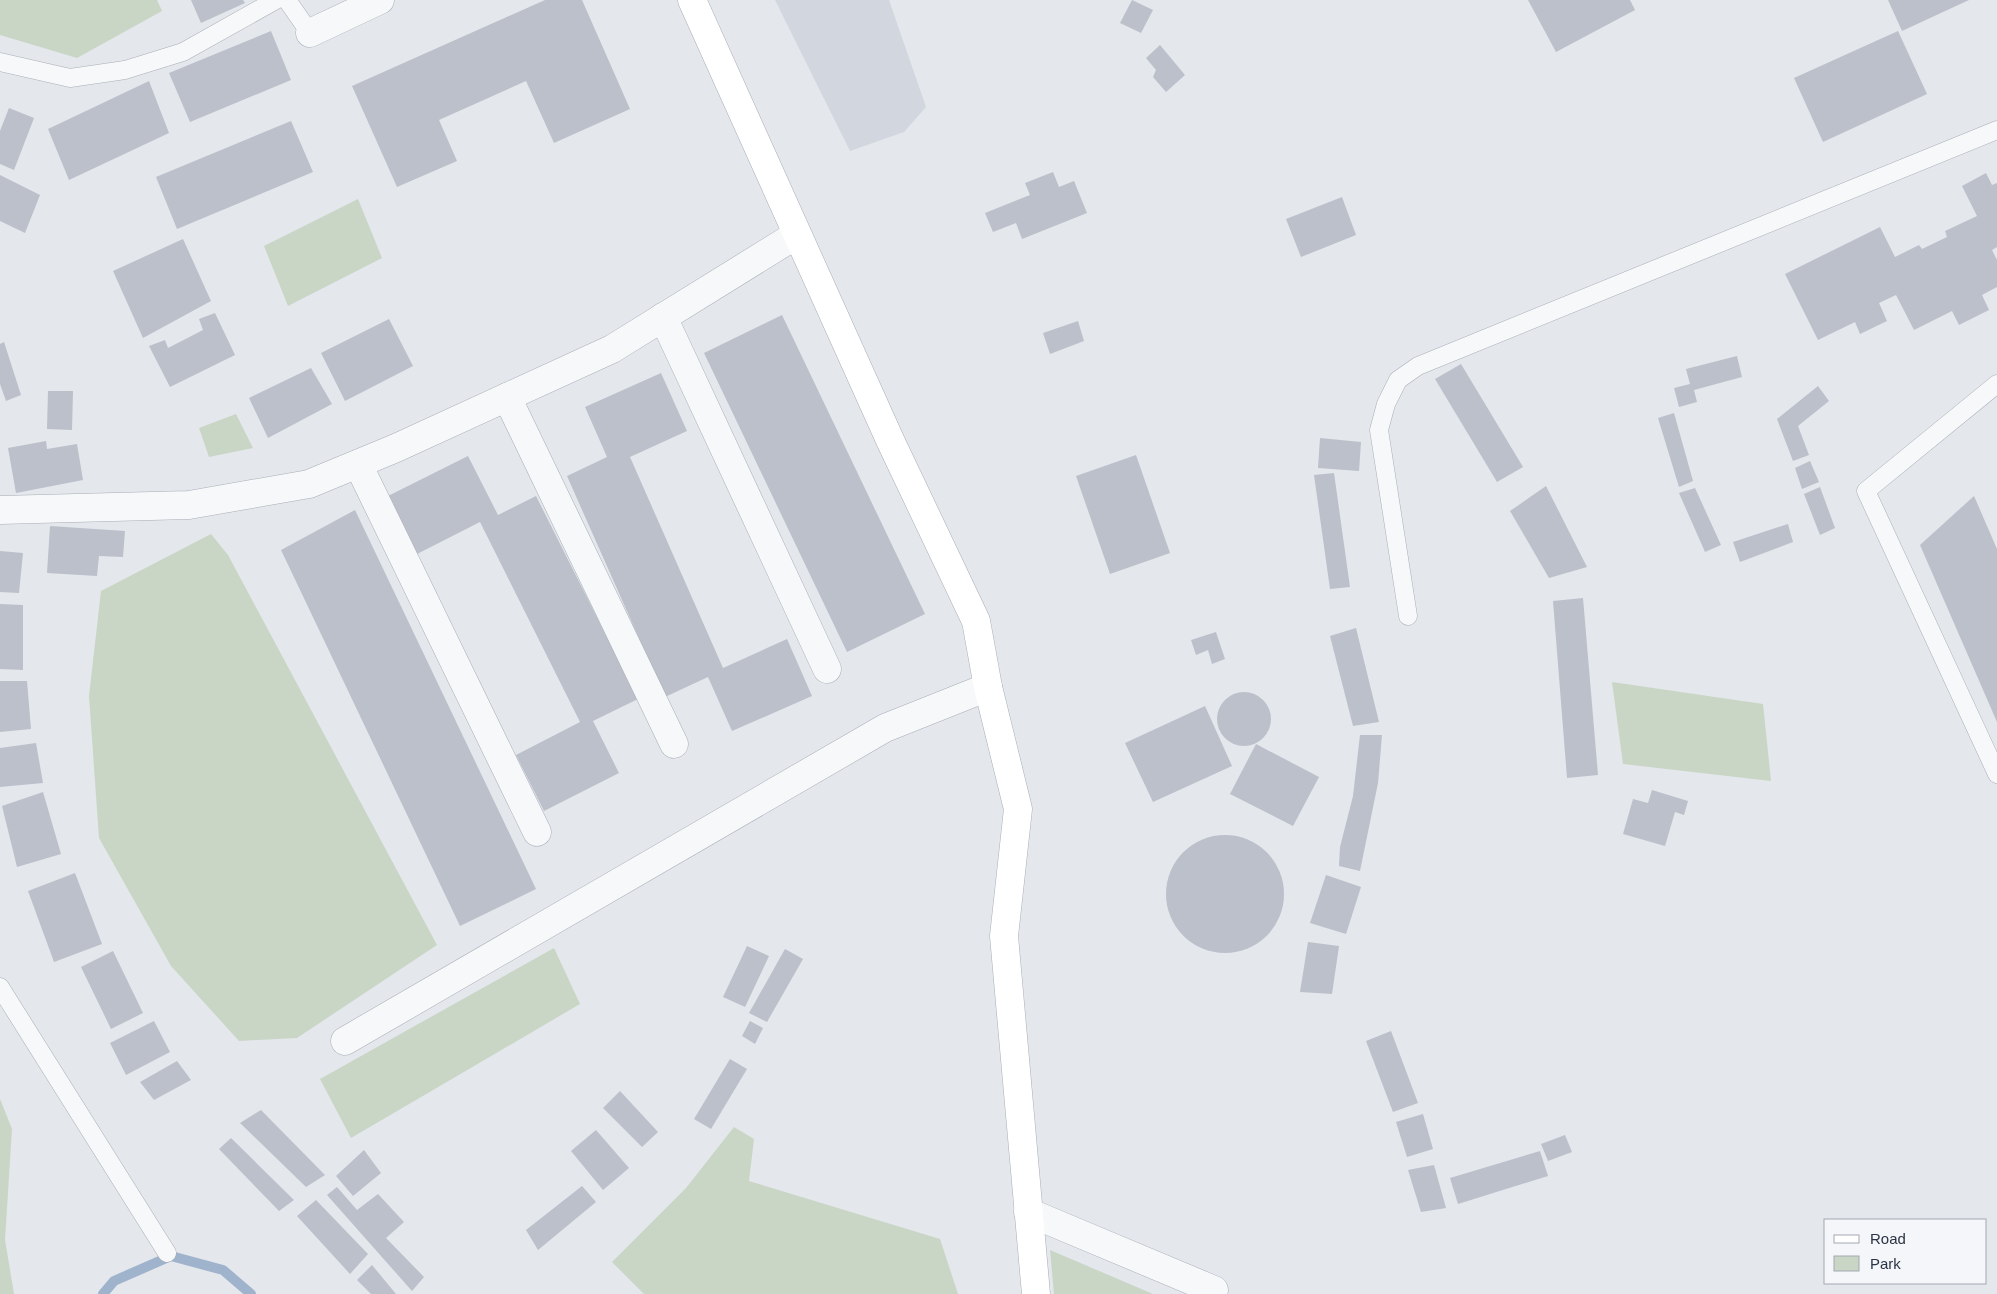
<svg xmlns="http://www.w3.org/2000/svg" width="1997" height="1294" viewBox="0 0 1997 1294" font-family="Helvetica,sans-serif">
<rect width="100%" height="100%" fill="#e4e7ec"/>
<polygon fill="#d2d6de" points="775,0 889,0 926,107 904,132 850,151"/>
<g fill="#c9d6c5">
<polygon points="0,0 157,0 162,11 77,58 0,35"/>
<polygon points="358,199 382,258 288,306 264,246"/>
<polygon points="236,414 253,448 209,457 199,428"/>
<polygon points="211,534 228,555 437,945 297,1038 239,1041 171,966 99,838 89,696 101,591"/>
<polygon points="1612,682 1763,704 1771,781 1623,764"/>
<polygon points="554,948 580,1004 351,1138 320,1079"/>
<polygon points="0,1099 12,1129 5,1240 14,1294 0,1294"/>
<polygon points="734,1127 754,1139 749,1181 940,1239 958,1294 644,1294 612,1262 686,1188"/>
<polygon points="1050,1250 1153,1294 1054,1294"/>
</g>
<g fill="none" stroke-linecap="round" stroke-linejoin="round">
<polyline stroke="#9fb4cc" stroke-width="10" points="103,1294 114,1281 171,1256 223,1270 251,1294"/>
</g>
<g fill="#bbc0ca">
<polygon points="191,0 243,0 245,3 201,23"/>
<polygon points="545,0 582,0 630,109 554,143 526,81 439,120 457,161 397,187 352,86"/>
<polygon points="1132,0 1153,10 1141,33 1120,23"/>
<polygon points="1528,0 1630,0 1635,10 1556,52"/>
<polygon points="1888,0 1969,0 1902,31"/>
<polygon points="271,31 291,80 190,122 169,73"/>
<polygon points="1898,31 1927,94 1823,142 1794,78"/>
<polygon points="1160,45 1185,75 1166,92 1153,77 1156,70 1146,58"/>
<polygon points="149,81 169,133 69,180 48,129"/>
<polygon points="9,108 34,118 14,170 0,164 0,131"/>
<polygon points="291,121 313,172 177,229 156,177"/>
<polygon points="1053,172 1059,187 1074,181 1087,213 1022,239 1016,223 993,232 985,213 1030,195 1025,183"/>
<polygon points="1986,173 1992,185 1997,183 1997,247 1992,250 1997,260 1997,287 1982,295 1989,310 1959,325 1952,311 1914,330 1896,295 1879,303 1887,321 1860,334 1855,322 1818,340 1785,274 1880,227 1895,257 1919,245 1922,249 1947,237 1945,231 1977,216 1962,186"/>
<polygon points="0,175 40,195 25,233 0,221"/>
<polygon points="1342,197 1356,235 1301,257 1286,219"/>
<polygon points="183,239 211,301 143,338 113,271"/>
<polygon points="215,313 235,355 170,387 149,346 165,340 168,348 203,330 199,319"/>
<polygon points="782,315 925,614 847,652 704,353"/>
<polygon points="389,319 413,366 345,401 321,353"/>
<polygon points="1078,321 1084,341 1050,354 1043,333"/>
<polygon points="4,342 21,395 6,401 0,384 0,344"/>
<polygon points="1737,356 1742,377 1694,390 1697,402 1679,407 1674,388 1690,384 1686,369"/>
<polygon points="1461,364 1523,467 1497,482 1435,379"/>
<polygon points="311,368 332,404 268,438 249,398"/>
<polygon points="661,373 687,431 630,457 723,668 787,639 812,696 732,731 708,677 665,697 567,476 607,457 585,407"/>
<polygon points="1818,386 1829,401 1798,426 1809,455 1793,461 1777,419"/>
<polygon points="48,391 73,391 72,430 47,429"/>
<polygon points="1674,413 1693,481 1679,487 1658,418"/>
<polygon points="1320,438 1361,442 1359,471 1318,468"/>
<polygon points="46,441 47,449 77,444 83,480 16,493 8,448"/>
<polygon points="1136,455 1170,553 1110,574 1076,476"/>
<polygon points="468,456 498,515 536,496 638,699 593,721 619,773 544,811 516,755 580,722 480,522 417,554 388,496"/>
<polygon points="1810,461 1819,482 1802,489 1795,468"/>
<polygon points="1334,473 1350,587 1330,589 1314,475"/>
<polygon points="1546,486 1587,567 1549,578 1510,511"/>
<polygon points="1820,487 1835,528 1820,535 1804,494"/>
<polygon points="1695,488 1721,545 1705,552 1679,493"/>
<polygon points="1974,496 1997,549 1997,722 1920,545"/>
<polygon points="355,510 536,889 460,926 281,550"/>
<polygon points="1788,524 1793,542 1740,562 1733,542"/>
<polygon points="50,526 125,531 123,557 99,556 97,576 47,573"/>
<polygon points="0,551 23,553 19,593 0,592"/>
<polygon points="1583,598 1598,775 1567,778 1553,601"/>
<polygon points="0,604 23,605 23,670 0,669"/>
<polygon points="1356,628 1379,722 1353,726 1330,636"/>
<polygon points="1216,632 1225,659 1212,664 1208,650 1196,655 1191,640"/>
<polygon points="0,681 27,681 31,729 0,732"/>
<circle cx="1244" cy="719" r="27"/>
<polygon points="1205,706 1232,766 1153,802 1125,743"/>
<polygon points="1360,735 1382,735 1378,783 1360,871 1339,866 1340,847 1353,796"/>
<polygon points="36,743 43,783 0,787 0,748"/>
<polygon points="1256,744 1319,777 1293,826 1230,794"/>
<polygon points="1652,790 1688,801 1684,815 1675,812 1665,846 1623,834 1633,799 1648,803"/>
<polygon points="43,792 61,854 17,867 2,806"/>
<circle cx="1225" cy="894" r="59"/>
<polygon points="75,873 102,944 54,962 28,891"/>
<polygon points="1326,875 1361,887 1346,934 1310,923"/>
<polygon points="1308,942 1339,946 1332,994 1300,992"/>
<polygon points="747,946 769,956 745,1007 723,997"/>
<polygon points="785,949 803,959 767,1022 749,1013"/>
<polygon points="113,951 143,1013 111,1029 81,967"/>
<polygon points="154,1021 170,1052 126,1075 110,1043"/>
<polygon points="750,1021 763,1028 755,1044 742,1036"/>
<polygon points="1391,1031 1418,1103 1393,1112 1366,1041"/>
<polygon points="730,1059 747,1069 711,1129 694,1119"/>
<polygon points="177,1061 191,1080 154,1100 140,1082"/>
<polygon points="620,1091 658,1132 642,1147 603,1108"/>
<polygon points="261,1110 325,1175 306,1187 240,1123"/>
<polygon points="1423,1114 1433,1149 1407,1157 1396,1122"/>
<polygon points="596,1130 629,1168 603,1190 571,1151"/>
<polygon points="1565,1135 1572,1152 1548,1161 1541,1144"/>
<polygon points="231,1138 294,1200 279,1211 219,1149"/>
<polygon points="364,1150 381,1173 353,1196 336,1176"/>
<polygon points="1540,1151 1548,1176 1458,1204 1450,1178"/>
<polygon points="1434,1165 1446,1208 1421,1212 1408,1170"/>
<polygon points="582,1186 596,1202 538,1250 526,1230"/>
<polygon points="337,1187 357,1210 378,1194 404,1222 386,1238 424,1277 412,1291 327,1195"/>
<polygon points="316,1200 368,1254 350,1274 297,1216"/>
<polygon points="372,1265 396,1294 371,1294 357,1280"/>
</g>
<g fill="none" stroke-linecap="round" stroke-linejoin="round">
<defs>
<g id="lane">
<polyline points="287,0 310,33"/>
<polyline points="0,62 70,78 125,70 183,52 276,0"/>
<polyline points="1997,384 1866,491 1997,774"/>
<polyline points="1408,616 1379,430 1386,404 1398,380 1418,366 1997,130"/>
<polyline points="0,987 167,1253"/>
</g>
<g id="street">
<polyline points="310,33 380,0"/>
<polyline points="663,317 827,669"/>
<polyline points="507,397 674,744"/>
<polyline points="358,464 537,832"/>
<polyline points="0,510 189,505 309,484 396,448 612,349 796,235"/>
<polyline points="345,1041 885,728 988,687"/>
<polyline points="1028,1212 1214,1290"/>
</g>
<polyline id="secondary" points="692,0 890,440 976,621 988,687 1018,809 1004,936 1036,1294"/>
</defs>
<use href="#lane" stroke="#a9aeb7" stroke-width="19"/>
<use href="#street" stroke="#a9aeb7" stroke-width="29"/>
<use href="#secondary" stroke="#a9aeb7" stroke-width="29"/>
<use href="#lane" stroke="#f7f8fa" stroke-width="18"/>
<use href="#street" stroke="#f7f8fa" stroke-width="28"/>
<use href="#secondary" stroke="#fff" stroke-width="28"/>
</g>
<rect x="1824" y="1219" width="162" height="65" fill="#f4f6f9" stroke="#a4a8b1"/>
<rect x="1834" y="1235" width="25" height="8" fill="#ffffff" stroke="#a4a8b1"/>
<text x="1870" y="1244" font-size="15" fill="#2b3445">Road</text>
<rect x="1834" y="1256" width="25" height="15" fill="#c9d6c5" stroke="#a4a8b1"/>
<text x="1870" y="1269" font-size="15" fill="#2b3445">Park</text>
</svg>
